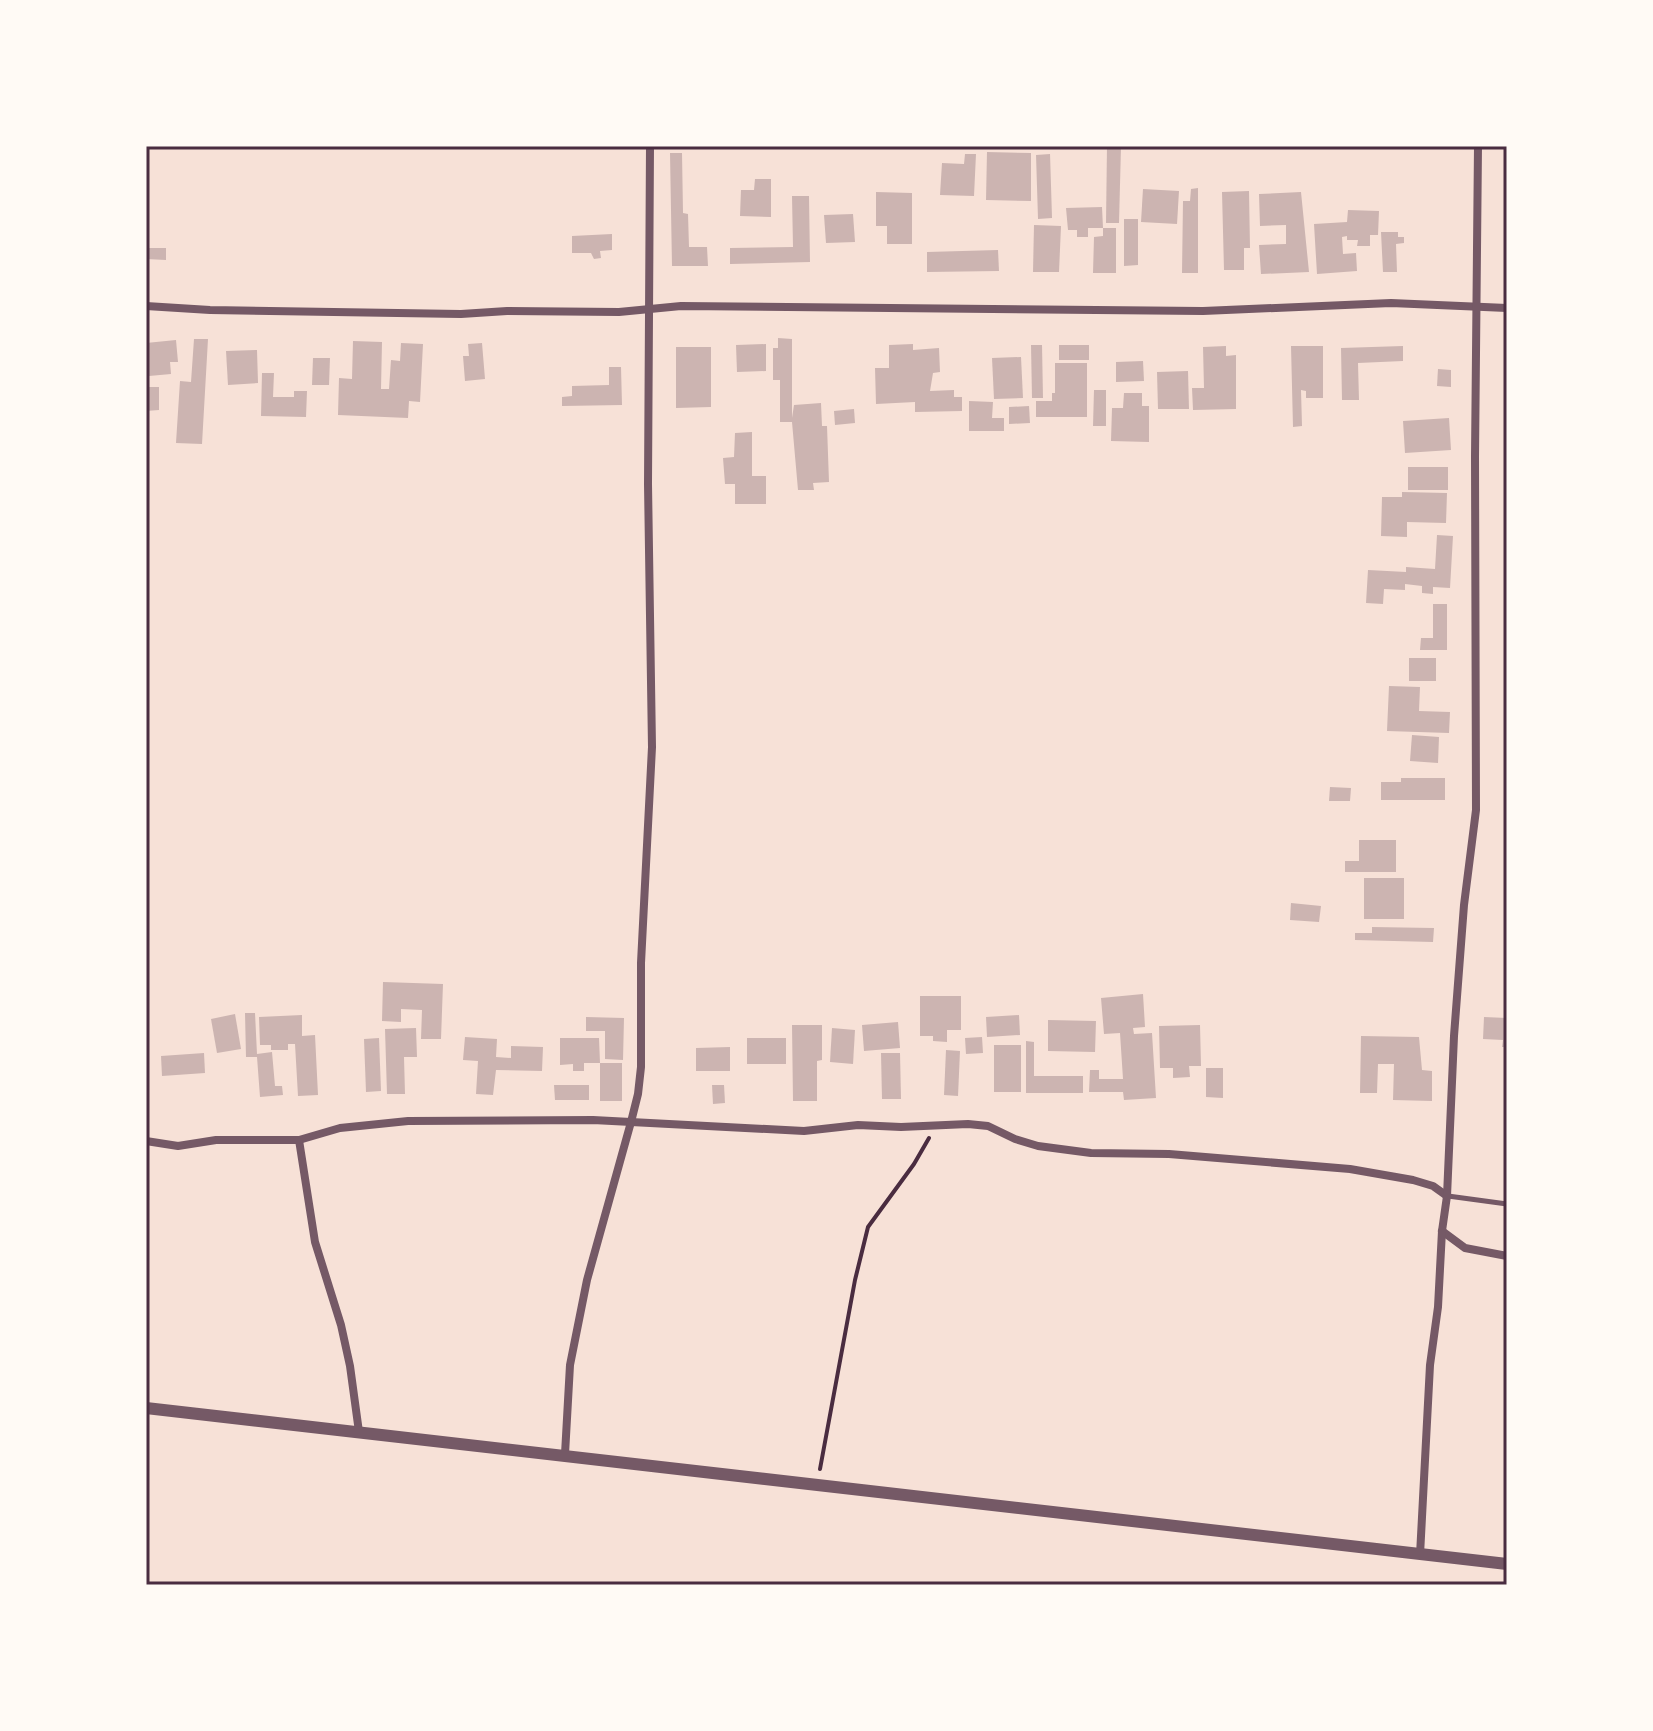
<svg xmlns="http://www.w3.org/2000/svg" width="1653" height="1731" viewBox="0 0 1653 1731" font-family="'Exo 2',sans-serif">
<rect width="100%" height="100%" fill="#f7e1d7"/>
<g fill="#ccb4b1">
<polygon points="1107,146 1121,146 1119,223 1106,223"/>
<polygon points="987,152 1031,153 1031,201 986,200"/>
<polygon points="670,153 682,153 683,213 688,214 689,247 707,247 708,266 672,266"/>
<polygon points="965,154 976,154 974,196 940,195 942,163 964,164"/>
<polygon points="1050,154 1052,218 1038,219 1036,155"/>
<polygon points="755,179 771,179 771,217 740,216 741,190 754,190"/>
<polygon points="1198,188 1198,273 1182,273 1183,201 1190,201 1191,189"/>
<polygon points="1143,189 1179,191 1177,224 1141,222"/>
<polygon points="1249,191 1250,248 1244,248 1244,270 1224,270 1222,192"/>
<polygon points="876,192 912,193 912,244 887,244 887,226 876,226"/>
<polygon points="1301,192 1309,272 1261,274 1259,245 1286,244 1286,225 1260,226 1259,194"/>
<polygon points="792,196 809,196 810,262 730,264 730,248 793,247"/>
<polygon points="1102,207 1103,228 1088,228 1088,237 1077,237 1077,230 1068,230 1066,208"/>
<polygon points="1348,210 1379,211 1378,235 1370,235 1370,246 1357,246 1358,240 1347,240 1347,236 1342,237 1343,254 1356,253 1357,271 1317,274 1314,224 1347,222"/>
<polygon points="853,214 855,242 826,243 824,215"/>
<polygon points="1124,219 1138,219 1138,265 1124,266"/>
<polygon points="1034,225 1061,226 1059,272 1033,272"/>
<polygon points="1103,228 1116,228 1116,273 1093,273 1094,237 1103,236"/>
<polygon points="1381,232 1398,232 1398,237 1404,237 1404,243 1396,244 1397,272 1383,272"/>
<polygon points="612,234 612,250 600,251 601,258 594,259 591,253 572,253 572,236"/>
<polygon points="146,248 166,248 166,260 146,259"/>
<polygon points="998,250 999,271 927,272 927,252"/>
<polygon points="778,338 792,339 792,418 794,405 821,403 822,426 827,426 829,482 813,483 814,490 798,490 792,422 780,422 780,380 773,380 773,348 778,348"/>
<polygon points="194,339 208,339 202,444 176,443 180,381 191,382"/>
<polygon points="176,340 178,362 170,362 171,374 149,376 146,343"/>
<polygon points="353,341 382,342 381,389 389,389 391,360 400,361 401,343 423,344 420,402 409,401 408,418 338,415 339,378 352,379"/>
<polygon points="482,343 485,379 465,381 463,356 469,356 468,344"/>
<polygon points="766,344 766,371 737,372 736,345"/>
<polygon points="913,344 913,350 939,348 940,372 933,373 930,391 954,390 954,397 962,397 962,411 915,412 915,402 876,404 875,368 889,368 889,345"/>
<polygon points="1031,345 1042,345 1043,398 1032,398"/>
<rect x="1059" y="345" width="30" height="15"/>
<polygon points="1226,346 1226,356 1236,355 1236,409 1193,410 1192,388 1204,388 1203,347"/>
<polygon points="1291,346 1323,346 1323,398 1306,398 1306,391 1301,390 1302,426 1293,427"/>
<polygon points="1403,346 1403,361 1358,363 1359,400 1342,400 1341,348"/>
<polygon points="676,347 711,347 711,407 676,408"/>
<polygon points="257,350 258,383 228,385 226,351"/>
<polygon points="1021,357 1023,398 994,399 992,358"/>
<polygon points="313,358 330,358 329,385 312,385"/>
<polygon points="1143,361 1144,381 1116,382 1116,362"/>
<polygon points="1055,363 1087,363 1087,417 1036,417 1036,401 1052,401 1052,393 1055,393"/>
<polygon points="609,367 621,367 622,405 562,406 562,397 572,396 572,386 609,385"/>
<polygon points="1438,369 1451,370 1451,387 1437,386"/>
<polygon points="1188,371 1189,409 1158,409 1157,372"/>
<polygon points="262,373 274,373 273,397 294,397 294,391 307,391 306,417 261,416"/>
<polygon points="146,387 159,387 159,410 146,411"/>
<polygon points="1094,390 1106,390 1106,426 1093,426"/>
<polygon points="1124,393 1142,393 1142,406 1149,406 1149,442 1111,441 1112,408 1123,408"/>
<polygon points="969,401 993,402 992,418 1004,418 1004,431 969,431"/>
<polygon points="1029,406 1030,423 1009,424 1009,407"/>
<polygon points="854,409 855,423 835,425 834,411"/>
<polygon points="1449,418 1451,450 1405,453 1403,421"/>
<polygon points="752,432 752,476 766,476 766,504 735,504 735,484 725,484 723,458 734,457 735,433"/>
<rect x="1408" y="467" width="40" height="23"/>
<polygon points="1402,492 1447,493 1446,523 1407,522 1407,537 1381,536 1382,497 1402,497"/>
<polygon points="1437,535 1453,536 1450,588 1433,587 1433,594 1422,593 1422,586 1405,584 1405,590 1384,589 1383,604 1366,603 1368,570 1406,572 1406,567 1435,569"/>
<polygon points="1433,604 1447,604 1447,650 1420,650 1421,638 1433,638"/>
<rect x="1409" y="658" width="27" height="23"/>
<polygon points="1389,686 1420,687 1419,711 1450,712 1449,733 1387,731"/>
<polygon points="1412,735 1439,737 1438,763 1410,761"/>
<polygon points="1401,778 1445,778 1445,800 1381,800 1381,782 1401,782"/>
<polygon points="1330,787 1351,788 1350,801 1329,801"/>
<polygon points="1359,840 1396,840 1396,872 1345,872 1345,861 1359,861"/>
<rect x="1364" y="878" width="40" height="41"/>
<polygon points="1291,903 1321,906 1319,922 1290,920"/>
<polygon points="1372,927 1434,928 1433,942 1355,940 1355,933 1372,933"/>
<polygon points="383,982 443,984 441,1039 421,1039 422,1010 401,1009 401,1022 382,1021"/>
<polygon points="1143,994 1145,1027 1133,1028 1134,1034 1152,1033 1156,1098 1124,1100 1123,1092 1089,1092 1090,1070 1099,1070 1099,1079 1123,1079 1120,1033 1104,1034 1101,998"/>
<polygon points="920,996 961,996 961,1030 947,1030 947,1042 933,1041 933,1036 920,1036"/>
<polygon points="245,1013 255,1013 257,1054 272,1052 275,1086 282,1086 283,1095 260,1097 257,1057 246,1057"/>
<polygon points="235,1014 241,1049 217,1053 211,1019"/>
<polygon points="302,1015 302,1036 315,1035 318,1095 298,1096 295,1044 288,1044 288,1050 271,1050 271,1045 260,1045 259,1017"/>
<polygon points="1019,1015 1020,1035 987,1037 986,1017"/>
<polygon points="586,1017 624,1018 623,1060 605,1059 605,1031 586,1031"/>
<polygon points="1484,1017 1507,1018 1507,1047 1502,1047 1503,1040 1483,1039"/>
<polygon points="1048,1020 1096,1021 1095,1052 1048,1051"/>
<polygon points="898,1022 900,1048 864,1051 862,1025"/>
<polygon points="792,1025 822,1025 822,1060 817,1061 817,1101 793,1101"/>
<polygon points="1200,1025 1201,1066 1189,1066 1190,1077 1173,1078 1173,1068 1160,1068 1159,1026"/>
<polygon points="416,1028 417,1057 404,1057 405,1094 387,1094 385,1029"/>
<polygon points="832,1028 855,1030 853,1064 830,1062"/>
<polygon points="1361,1036 1419,1037 1422,1070 1432,1071 1432,1101 1393,1100 1394,1064 1378,1064 1377,1093 1360,1093"/>
<polygon points="465,1037 497,1039 496,1057 511,1058 511,1046 543,1047 542,1071 496,1070 493,1095 476,1094 478,1061 463,1060"/>
<polygon points="982,1037 983,1053 966,1054 965,1038"/>
<polygon points="379,1038 381,1091 366,1092 364,1039"/>
<polygon points="560,1038 599,1038 600,1063 584,1063 584,1071 573,1071 573,1064 560,1065"/>
<rect x="747" y="1038" width="39" height="26"/>
<polygon points="1026,1041 1034,1042 1034,1076 1083,1076 1083,1093 1026,1093"/>
<rect x="994" y="1045" width="27" height="47"/>
<polygon points="730,1047 730,1071 696,1071 696,1048"/>
<polygon points="946,1050 960,1051 958,1096 944,1095"/>
<polygon points="204,1053 205,1073 162,1076 161,1056"/>
<polygon points="881,1053 900,1053 901,1099 882,1099"/>
<rect x="600" y="1063" width="22" height="38"/>
<polygon points="1206,1068 1223,1068 1223,1098 1206,1097"/>
<polygon points="554,1085 589,1085 589,1100 555,1100"/>
<polygon points="712,1085 724,1085 725,1103 713,1104"/>
</g>
<g fill="none" stroke-linecap="round" stroke-linejoin="round">
<polyline stroke="#4a2c40" stroke-width="4" points="820,1469 855,1280 868,1227 914,1164 929,1138"/>
<polyline stroke="#755966" stroke-width="5" points="1448,1196 1507,1204"/>
<g stroke="#755966" stroke-width="8">
<polyline points="146,306 210,310 461,314 507,311 619,312 681,306 1203,311 1391,303 1507,308"/>
<polyline points="299,1140 315,1242 341,1325 350,1366 359,1432"/>
<polyline points="146,1141 178,1146 216,1140 299,1140 340,1128 408,1121 593,1120 804,1131 858,1125 901,1127 968,1124 988,1126 1015,1139 1038,1146 1091,1153 1169,1154 1350,1169 1413,1180 1433,1186 1447,1196"/>
<polyline points="1442,1231 1465,1248 1507,1256"/>
<polyline points="565,1454 570,1365 587,1280 631,1122 638,1094 641,1067 641,963 652,747 648,484 650,146"/>
<polyline points="1420,1555 1430,1365 1438,1307 1442,1231 1447,1196 1454,1036 1464,905 1476,810 1475,456 1478,146"/>
</g>
<polyline stroke="#755966" stroke-width="12" points="146,1408 1507,1564"/>
</g>
<rect width="1653" height="1731" fill="none" stroke="#fffaf5" stroke-width="296"/>
<rect x="148" y="148" width="1357" height="1435" fill="none" stroke="#4a2c40" stroke-width="3"/>
</svg>
